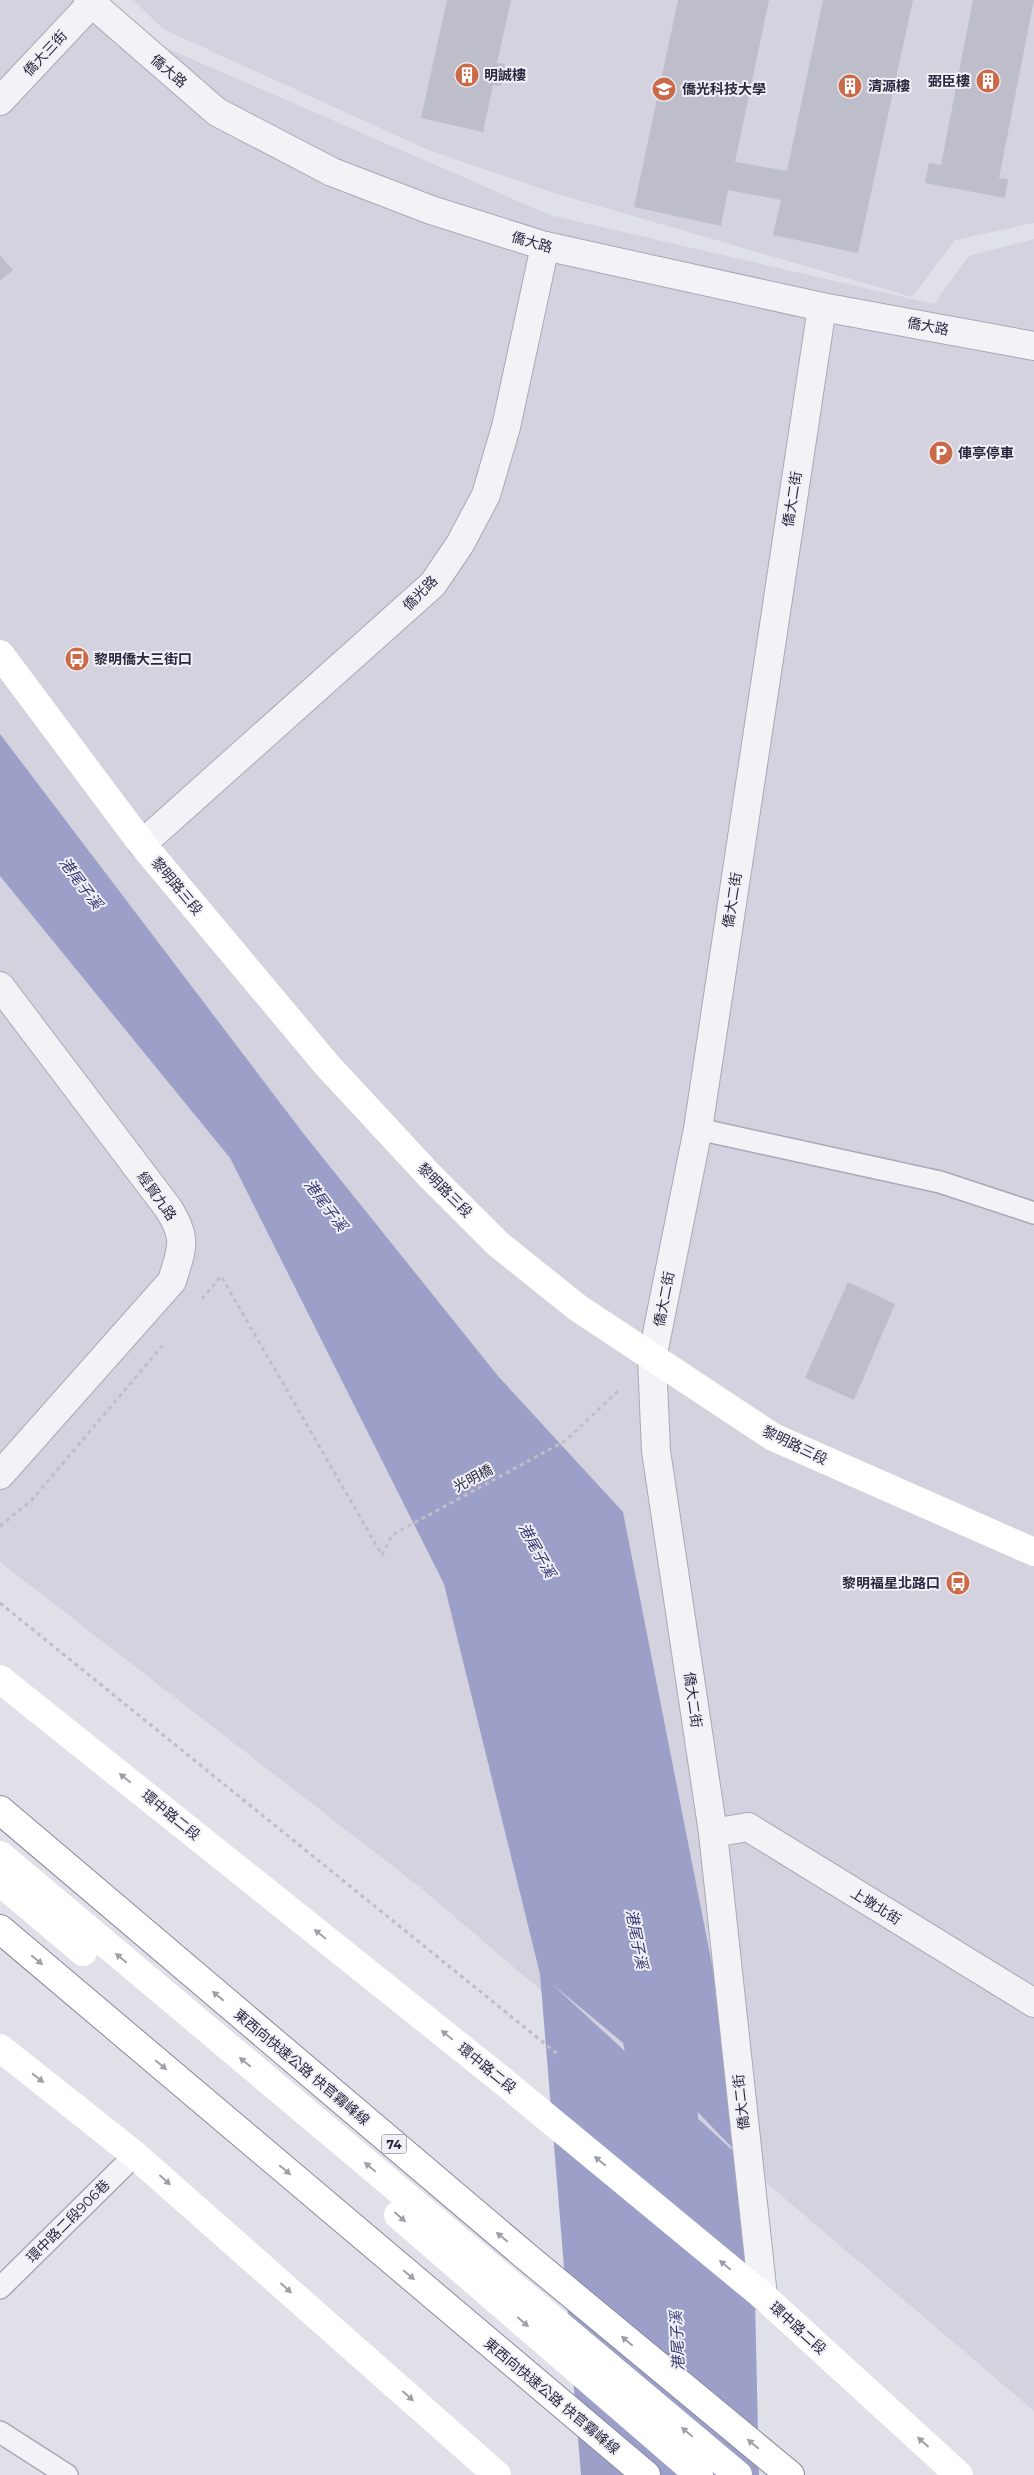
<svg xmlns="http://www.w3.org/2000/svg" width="1034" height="2475" viewBox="0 0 1034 2475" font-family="Montserrat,'Noto Sans TC',sans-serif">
<rect width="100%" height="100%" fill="#e0e0e9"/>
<g fill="#d3d2de">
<polygon points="0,0 104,0 146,39 550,215 934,304 969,256 1034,239 1034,2411 421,1888 0,1562"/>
<polygon points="133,0 1034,0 1034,223 955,240 912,297 554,193 426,149 163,29"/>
</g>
<path fill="#9ca0c8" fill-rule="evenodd" d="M0 734 303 1133 498 1376 623 1512 752 2168 759 2475H581L540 1974 444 1584 230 1158 0 876ZM552 1984 663 2076 743 2159V2160Z"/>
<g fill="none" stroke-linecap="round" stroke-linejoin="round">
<polyline stroke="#9ca0c8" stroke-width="66" points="646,1986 663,2076 668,2178"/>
</g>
<g fill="#bebecb">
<polygon points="447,0 511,0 497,63 505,64 501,86 493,85 483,132 421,118"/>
<polygon points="678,0 769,0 735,162 787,171 823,0 913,0 858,253 773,235 781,200 728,190 721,226 634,207"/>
<polygon points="973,0 1034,0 999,178 1008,179 1005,198 925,183 929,163 941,165"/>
<polygon points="0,255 13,270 0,281"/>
<polygon points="848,1282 895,1304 854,1400 805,1378"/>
</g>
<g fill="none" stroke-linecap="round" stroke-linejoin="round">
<defs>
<g id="lane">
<polyline points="698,1129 940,1182 1034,1213"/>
<polyline points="0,2288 135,2155"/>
<polyline points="0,2432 67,2475"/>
</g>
<g id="street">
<polyline points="88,0 217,112 332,172 431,210 545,246 822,307 1034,346"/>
<polyline points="0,101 91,4"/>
<polyline points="142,844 433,584 460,544 486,495 506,427 545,246"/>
<path d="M0 986 168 1208C188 1239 182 1248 172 1281L0 1475"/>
<polyline points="713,1833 748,1827 1034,2003"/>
<polyline points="763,2296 713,1833 656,1451 652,1359 698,1129 822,307"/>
</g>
<g id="highway">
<polyline points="0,1810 528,2258 790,2475"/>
<polyline points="0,1929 646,2475"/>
</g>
</defs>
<use href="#lane" stroke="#a9a9b6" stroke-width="24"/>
<use href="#street" stroke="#a9a9b6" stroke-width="30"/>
<use href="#highway" stroke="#88889f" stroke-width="30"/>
<g stroke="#bfbec7" stroke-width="3" stroke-dasharray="4 4" stroke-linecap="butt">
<polyline points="202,1299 221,1276 382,1555 392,1535 565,1441 618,1391"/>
<polyline points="0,1526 31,1501 162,1346"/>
<polyline points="0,1603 560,2056"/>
</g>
<use href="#lane" stroke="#f3f3f7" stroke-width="21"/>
<use href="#street" stroke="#f3f3f7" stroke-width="28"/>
<g stroke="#fff" stroke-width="28">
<polyline points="0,654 142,844 327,1065 428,1174 498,1244 578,1308 773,1437 1034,1552"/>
<polyline points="0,1679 498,2077 763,2296 959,2475"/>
<polyline points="0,1855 738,2475"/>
<polyline points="0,1882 83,1952"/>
<polyline points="0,2048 135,2155 497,2475"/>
<polyline points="398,2215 699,2475"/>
</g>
<use href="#highway" stroke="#fff" stroke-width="28"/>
</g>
<defs><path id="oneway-solid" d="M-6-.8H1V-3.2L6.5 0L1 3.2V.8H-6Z" transform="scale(1.25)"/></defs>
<g fill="#9f9fa9">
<use href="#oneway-solid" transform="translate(125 1778) rotate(-141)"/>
<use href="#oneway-solid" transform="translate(320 1934) rotate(-141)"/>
<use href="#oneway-solid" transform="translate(121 1958) rotate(-140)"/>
<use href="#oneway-solid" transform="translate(37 1960) rotate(40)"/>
<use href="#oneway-solid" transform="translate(218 1996) rotate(-140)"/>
<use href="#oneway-solid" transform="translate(447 2035) rotate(-141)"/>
<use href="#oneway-solid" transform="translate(245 2062) rotate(-140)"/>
<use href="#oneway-solid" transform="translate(161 2065) rotate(40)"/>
<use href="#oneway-solid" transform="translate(38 2078) rotate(38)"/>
<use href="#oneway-solid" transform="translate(600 2161) rotate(-140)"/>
<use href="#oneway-solid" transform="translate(370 2167) rotate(-140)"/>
<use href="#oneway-solid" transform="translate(285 2170) rotate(40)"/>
<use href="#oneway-solid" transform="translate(165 2180) rotate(42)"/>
<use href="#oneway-solid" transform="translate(400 2217) rotate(41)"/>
<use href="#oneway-solid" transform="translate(502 2237) rotate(-140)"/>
<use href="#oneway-solid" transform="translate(725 2265) rotate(-140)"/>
<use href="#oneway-solid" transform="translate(409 2275) rotate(40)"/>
<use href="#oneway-solid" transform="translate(286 2288) rotate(42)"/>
<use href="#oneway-solid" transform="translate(523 2322) rotate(41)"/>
<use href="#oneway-solid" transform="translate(627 2341) rotate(-140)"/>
<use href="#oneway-solid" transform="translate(408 2396) rotate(42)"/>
<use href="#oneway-solid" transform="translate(687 2432) rotate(-140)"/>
<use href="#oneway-solid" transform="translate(923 2442) rotate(-138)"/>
<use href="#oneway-solid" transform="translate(753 2444) rotate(-140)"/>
</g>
<defs>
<symbol id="building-disc" viewBox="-11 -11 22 22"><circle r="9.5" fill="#ca6a49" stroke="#f0f0f6"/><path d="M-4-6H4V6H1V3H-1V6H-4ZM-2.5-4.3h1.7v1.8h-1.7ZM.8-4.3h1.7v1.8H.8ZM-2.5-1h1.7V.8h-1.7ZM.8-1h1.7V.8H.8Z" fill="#fff"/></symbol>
<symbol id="university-disc" viewBox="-11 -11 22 22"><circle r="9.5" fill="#ca6a49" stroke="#f0f0f6"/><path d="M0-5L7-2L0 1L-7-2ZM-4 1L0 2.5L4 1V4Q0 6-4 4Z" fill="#fff"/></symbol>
<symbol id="parking-disc" viewBox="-11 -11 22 22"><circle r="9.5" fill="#ca6a49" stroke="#f0f0f6"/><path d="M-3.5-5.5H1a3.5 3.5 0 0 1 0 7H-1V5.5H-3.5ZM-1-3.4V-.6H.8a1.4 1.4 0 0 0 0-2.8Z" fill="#fff"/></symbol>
<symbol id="bus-disc" viewBox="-11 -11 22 22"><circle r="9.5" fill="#ca6a49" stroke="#f0f0f6"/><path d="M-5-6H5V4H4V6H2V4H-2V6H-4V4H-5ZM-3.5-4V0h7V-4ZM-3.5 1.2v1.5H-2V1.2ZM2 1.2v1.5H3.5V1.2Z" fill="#fff"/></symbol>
</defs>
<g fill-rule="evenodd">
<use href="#building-disc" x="453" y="61" width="28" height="28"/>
<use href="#building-disc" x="974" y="67" width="28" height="28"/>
<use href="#building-disc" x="836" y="72" width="28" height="28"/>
<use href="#university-disc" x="650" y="75" width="28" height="28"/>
<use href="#parking-disc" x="927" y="439" width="28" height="28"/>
<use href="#bus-disc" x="63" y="645" width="28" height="28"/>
<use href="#bus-disc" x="944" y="1569" width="28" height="28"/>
</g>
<g text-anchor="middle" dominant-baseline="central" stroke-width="4" stroke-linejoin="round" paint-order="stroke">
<rect fill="#f0f0f6" stroke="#656577" stroke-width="1" x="381.5" y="2134.5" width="25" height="19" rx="4"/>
<g font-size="12" font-weight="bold" fill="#2a2940">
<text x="394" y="2144">74</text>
</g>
<g font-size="14" fill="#2a2940" stroke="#f0f0f6">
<text transform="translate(45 53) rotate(-47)">僑大三街</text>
<text transform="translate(169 71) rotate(41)">僑大路</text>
<text transform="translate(532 242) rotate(16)">僑大路</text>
<text transform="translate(928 326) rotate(11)">僑大路</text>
<text transform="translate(792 499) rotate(-81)">僑大二街</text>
<text transform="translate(420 593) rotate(-45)">僑光路</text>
<text transform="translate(177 886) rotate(50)">黎明路三段</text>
<text transform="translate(732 900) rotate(-81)">僑大二街</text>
<text transform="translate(445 1190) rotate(45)">黎明路三段</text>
<text transform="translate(157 1196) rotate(55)">經貿九路</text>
<text transform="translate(664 1299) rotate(-79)">僑大二街</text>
<text transform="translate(795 1445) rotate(26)">黎明路三段</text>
<text transform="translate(473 1478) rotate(-28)">光明橋</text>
<text transform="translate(693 1700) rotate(82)">僑大二街</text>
<text transform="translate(171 1815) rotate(39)">環中路二段</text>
<text transform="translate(876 1906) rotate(32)">上墩北街</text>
<text transform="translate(302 2067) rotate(40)">東西向快速公路 快官霧峰線</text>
<text transform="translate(487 2068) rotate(39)">環中路二段</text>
<text transform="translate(741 2102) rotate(-96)">僑大二街</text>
<text transform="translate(68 2221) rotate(-45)">環中路二段906巷</text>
<text transform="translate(798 2328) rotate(42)">環中路二段</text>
<text transform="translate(552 2396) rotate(40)">東西向快速公路 快官霧峰線</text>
</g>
<g font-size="14" font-weight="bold" fill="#2a2940" stroke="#f0f0f6" text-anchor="start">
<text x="484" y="75">明誠樓</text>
<text x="970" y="81" text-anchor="end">弼臣樓</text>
<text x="868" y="86">清源樓</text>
<text x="682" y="89">僑光科技大學</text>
<text x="958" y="453">俥亭停車</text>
<text x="94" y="659">黎明僑大三街口</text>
<text x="940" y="1583" text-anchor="end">黎明福星北路口</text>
</g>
<g font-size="15" font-style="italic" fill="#353772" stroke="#f0f0f6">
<text transform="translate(81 883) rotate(53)">港尾子溪</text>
<text transform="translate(326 1205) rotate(53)">港尾子溪</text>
<text transform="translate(537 1550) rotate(61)">港尾子溪</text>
<text transform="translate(637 1939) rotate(79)">港尾子溪</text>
<text transform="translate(677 2341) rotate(-93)">港尾子溪</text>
</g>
</g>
</svg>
